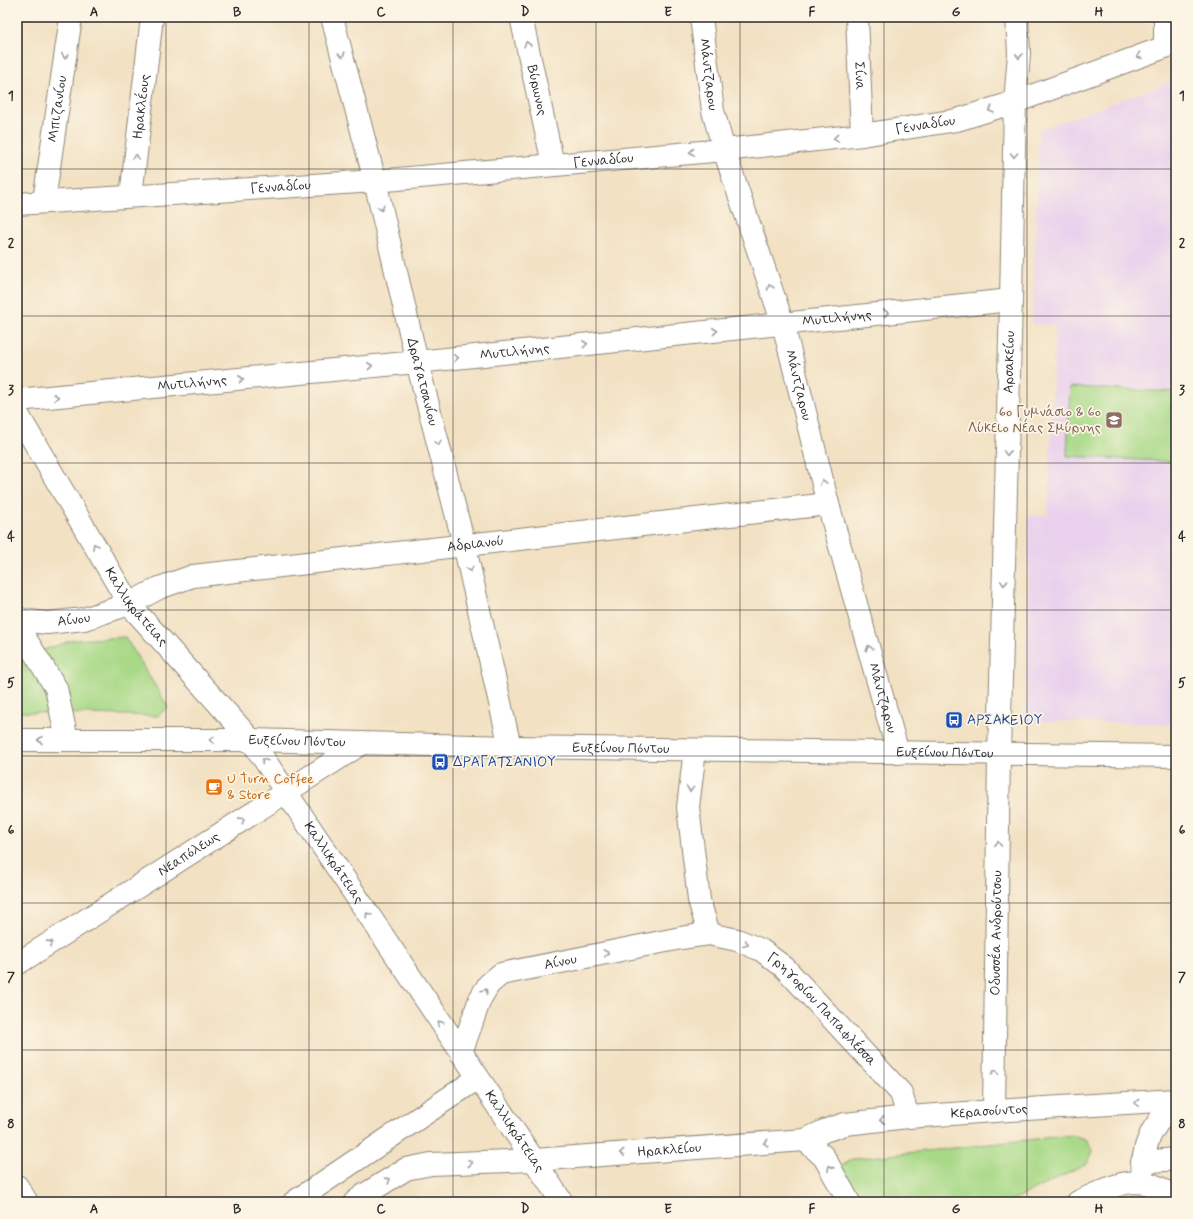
<svg xmlns="http://www.w3.org/2000/svg" width="1193" height="1219" viewBox="0 0 1193 1219" font-family="Mynerve,sans-serif">
<rect width="100%" height="100%" fill="#fcf5e5"/>
<filter id="ink" filterUnits="userSpaceOnUse"><feTurbulence type="fractalNoise" baseFrequency=".025" numOctaves="2"/><feDisplacementMap in="SourceGraphic" scale="8" xChannelSelector="R" yChannelSelector="G"/><feConvolveMatrix kernelMatrix="1 2 1 2 8 2 1 2 1" color-interpolation-filters="sRGB"/></filter>
<filter id="wash" filterUnits="userSpaceOnUse"><feTurbulence type="fractalNoise" baseFrequency=".012" numOctaves="4" result="noise"/><feDisplacementMap in="SourceGraphic" scale="16" xChannelSelector="R" yChannelSelector="G"/><feGaussianBlur stdDeviation="0.9" result="paint"/><feColorMatrix in="noise" values="0 0 0 0 0 0 0 0 0 0 0 0 0 0 0 0 0 1.4 0 .05"/><feComposite in="paint" operator="in"/></filter>
<g filter="url(#wash)">
<rect width="100%" height="100%" fill="#f2e1c3"/>
<polygon fill="#e9d1ed" points="1176,80 1176,724 1026,721 1029,515 1048,516 1055,325 1032,324 1039,130"/>
<g fill="#a8d987" stroke="#6a8259">
<polygon points="1070,387 1176,392 1176,462 1067,456"/>
<polygon points="125,637 168,707 158,716 17,712 17,648 35,653 73,640"/>
<polygon points="1073,1135 1087,1140 1093,1151 1087,1164 1009,1202 860,1202 844,1176 842,1166 852,1159"/>
</g>
</g>
<g filter="url(#ink)">
<g fill="none" stroke-linecap="round" stroke-linejoin="round">
<defs>
<polyline id="pedestrian" points="17,625 56,688 67,740"/>
<g id="minor">
<path id="s1" d="M332 17 375 181 417 362 464 544 510 747"/>
<path id="s2" d="M521 17 553 164"/>
<path id="s3" d="M701 17 713 111 724 150 783 324 828 504 898 753"/>
<path id="s4" d="M857 17 862 135"/>
<polyline points="1165,17 1165,47"/>
<path id="s5" d="M131 196 152 17"/>
<path id="s6" d="M44 201 71 17"/>
<path id="s7" d="M17 400 417 362 1011 300"/>
<path id="s8" d="M17 413 129 604 251 740 562 1202"/>
<path id="s9" d="M17 617 22 620 47 623 84 619 129 604 159 588 193 576 828 504"/>
<polyline points="695,750 688,807 699,900 709,934"/>
<path id="s10" d="M461 1053 480 999 489 984 501 974 681 938 709 934 737 940 761 950 784 967 901 1093 908 1117"/>
<path id="s11" d="M994 1111 999 755 1011 300 1015 102 1019 54 1017 17"/>
<polyline points="805,1140 824,1157 849,1202"/>
<polyline points="1142,1162 1176,1159"/>
<path d="M1142 1181C1142 1145 1150 1127 1176 1102"/>
<polyline points="294,1202 478,1078"/>
<path id="s12" d="M355 1202 364 1195 406 1169 431 1164 534 1160 805 1140 824 1131 845 1124 908 1117 994 1111 1176 1100"/>
<path d="M1078 1202C1104 1190 1131 1173 1160 1188 1165 1191 1171 1197 1176 1202"/>
</g>
<g id="tertiary">
<path id="s13" d="M17 204 375 181 724 150 862 135 957 120 1015 102 1176 43"/>
<path id="s14" d="M17 740H251L510 747 1176 756"/>
<path id="s15" d="M17 964 361 744"/>
<polyline points="17,1186 27,1202"/>
</g>
</defs>
<use href="#pedestrian" stroke="#8e8677" stroke-width="24"/>
<use href="#minor" stroke="#8e8677" stroke-width="24"/>
<use href="#tertiary" stroke="#8e8677" stroke-width="24"/>
<use href="#pedestrian" stroke="#fff" stroke-width="22"/>
<use href="#minor" stroke="#fff" stroke-width="22"/>
<use href="#tertiary" stroke="#fff" stroke-width="22"/>
</g>
<defs><path id="oneway-chevron" d="M-2-3.5L2.5 0L-2 3.5" fill="none" stroke-width="1.6" stroke-linecap="round" stroke-linejoin="round"/></defs>
<g stroke="#a0a0a0">
<use href="#oneway-chevron" transform="translate(527 44) rotate(-103)"/>
<use href="#oneway-chevron" transform="translate(342 55) rotate(75)"/>
<use href="#oneway-chevron" transform="translate(65 56) rotate(98)"/>
<use href="#oneway-chevron" transform="translate(1019 56) rotate(92)"/>
<use href="#oneway-chevron" transform="translate(1139 56) rotate(160)"/>
<use href="#oneway-chevron" transform="translate(991 110) rotate(162)"/>
<use href="#oneway-chevron" transform="translate(836 138) rotate(174)"/>
<use href="#oneway-chevron" transform="translate(692 152) rotate(175)"/>
<use href="#oneway-chevron" transform="translate(1014 155) rotate(91)"/>
<use href="#oneway-chevron" transform="translate(136 157) rotate(-83)"/>
<use href="#oneway-chevron" transform="translate(381 208) rotate(77)"/>
<use href="#oneway-chevron" transform="translate(770 287) rotate(-109)"/>
<use href="#oneway-chevron" transform="translate(886 313) rotate(-6)"/>
<use href="#oneway-chevron" transform="translate(715 331) rotate(-6)"/>
<use href="#oneway-chevron" transform="translate(585 344) rotate(-6)"/>
<use href="#oneway-chevron" transform="translate(456 358) rotate(-6)"/>
<use href="#oneway-chevron" transform="translate(370 366) rotate(-6)"/>
<use href="#oneway-chevron" transform="translate(241 379) rotate(-6)"/>
<use href="#oneway-chevron" transform="translate(56 397) rotate(-6)"/>
<use href="#oneway-chevron" transform="translate(438 443) rotate(76)"/>
<use href="#oneway-chevron" transform="translate(1007 453) rotate(92)"/>
<use href="#oneway-chevron" transform="translate(823 482) rotate(-104)"/>
<use href="#oneway-chevron" transform="translate(95 546) rotate(-120)"/>
<use href="#oneway-chevron" transform="translate(470 569) rotate(77)"/>
<use href="#oneway-chevron" transform="translate(1004 583) rotate(92)"/>
<use href="#oneway-chevron" transform="translate(869 648) rotate(-106)"/>
<use href="#oneway-chevron" transform="translate(40 740) rotate(-180)"/>
<use href="#oneway-chevron" transform="translate(212 740) rotate(-180)"/>
<use href="#oneway-chevron" transform="translate(264 761) rotate(-124)"/>
<use href="#oneway-chevron" transform="translate(690 789) rotate(97)"/>
<use href="#oneway-chevron" transform="translate(242 820) rotate(-33)"/>
<use href="#oneway-chevron" transform="translate(998 844) rotate(-89)"/>
<use href="#oneway-chevron" transform="translate(368 915) rotate(-124)"/>
<use href="#oneway-chevron" transform="translate(50 943) rotate(-33)"/>
<use href="#oneway-chevron" transform="translate(746 944) rotate(23)"/>
<use href="#oneway-chevron" transform="translate(606 953) rotate(-11)"/>
<use href="#oneway-chevron" transform="translate(485 991) rotate(-57)"/>
<use href="#oneway-chevron" transform="translate(440 1023) rotate(-124)"/>
<use href="#oneway-chevron" transform="translate(995 1072) rotate(-89)"/>
<use href="#oneway-chevron" transform="translate(1137 1103) rotate(177)"/>
<use href="#oneway-chevron" transform="translate(882 1120) rotate(174)"/>
<use href="#oneway-chevron" transform="translate(766 1143) rotate(176)"/>
<use href="#oneway-chevron" transform="translate(622 1153) rotate(176)"/>
<use href="#oneway-chevron" transform="translate(470 1163) rotate(-2)"/>
<use href="#oneway-chevron" transform="translate(830 1168) rotate(-119)"/>
<use href="#oneway-chevron" transform="translate(388 1180) rotate(-32)"/>
</g>
</g>
<path fill="none" stroke="#2b2b2b" stroke-width="1" stroke-opacity="0.55" d="M166 17V1202M309 17V1202M453 17V1202M596 17V1202M740 17V1202M884 17V1202M1027 17V1202M17 169H1176M17 316H1176M17 463H1176M17 610H1176M17 756H1176M17 903H1176M17 1050H1176"/>
<defs>
<symbol id="school-square" viewBox="-11 -11 22 22"><rect x="-9" y="-9" width="18" height="18" rx="4" fill="#8d6e63" stroke="#fcf5e5"/><path d="M0-5L7-2L0 1L-7-2ZM-4 1L0 2.5L4 1V4Q0 6-4 4Z" fill="#fff"/></symbol>
<symbol id="bus-square" viewBox="-11 -11 22 22"><rect x="-9" y="-9" width="18" height="18" rx="4" fill="#1a4fb4" stroke="#fcf5e5"/><path d="M-5-6H5V4H4V6H2V4H-2V6H-4V4H-5ZM-3.5-4V0h7V-4ZM-3.5 1.2v1.5H-2V1.2ZM2 1.2v1.5H3.5V1.2Z" fill="#fff"/></symbol>
<symbol id="cafe-square" viewBox="-11 -11 22 22"><rect x="-9" y="-9" width="18" height="18" rx="4" fill="#e8710a" stroke="#fcf5e5"/><path d="M-5.5-4.5H6V0H3Q3 3.5 0 3.5H-2.5Q-5.5 3.5-5.5 0ZM3-3.2v2h1.7v-2ZM-6 4.5H4V6H-6Z" fill="#fff"/></symbol>
</defs>
<g fill-rule="evenodd">
<use href="#school-square" x="1104" y="410" width="20" height="20"/>
<use href="#bus-square" x="944" y="710" width="20" height="20"/>
<use href="#bus-square" x="430" y="752" width="20" height="20"/>
<use href="#cafe-square" x="204" y="777" width="20" height="20"/>
</g>
<g text-anchor="middle" dominant-baseline="central" stroke-width="3.5" stroke-linejoin="round" paint-order="stroke">
<g font-size="14" fill="#2b2b2b" stroke="#fcf5e5">
<text stroke="none"><textPath href="#s3" startOffset="58">Μάντζαρου</textPath></text>
<text stroke="none"><textPath href="#s4" startOffset="59">Σίνα</textPath></text>
<text stroke="none"><textPath href="#s2" startOffset="75">Βύρωνος</textPath></text>
<text stroke="none"><textPath href="#s5" startOffset="90">Ηρακλέους</textPath></text>
<text stroke="none"><textPath href="#s6" startOffset="93">Μπιζανίου</textPath></text>
<text stroke="none"><textPath href="#s13" startOffset="912">Γενναδίου</textPath></text>
<text stroke="none"><textPath href="#s13" startOffset="588">Γενναδίου</textPath></text>
<text stroke="none"><textPath href="#s13" startOffset="264">Γενναδίου</textPath></text>
<text stroke="none"><textPath href="#s7" startOffset="824">Μυτιλήνης</textPath></text>
<text stroke="none"><textPath href="#s7" startOffset="500">Μυτιλήνης</textPath></text>
<text stroke="none"><textPath href="#s11" startOffset="749">Αρσακείου</textPath></text>
<text stroke="none"><textPath href="#s1" startOffset="376">Δραγατσανίου</textPath></text>
<text stroke="none"><textPath href="#s7" startOffset="176">Μυτιλήνης</textPath></text>
<text stroke="none"><textPath href="#s3" startOffset="382">Μάντζαρου</textPath></text>
<text stroke="none"><textPath href="#s9" startOffset="470">Αδριανού</textPath></text>
<text stroke="none"><textPath href="#s8" startOffset="228">Καλλικράτειας</textPath></text>
<text stroke="none"><textPath href="#s9" startOffset="58">Αίνου</textPath></text>
<text stroke="none"><textPath href="#s3" startOffset="706">Μάντζαρου</textPath></text>
<text stroke="none"><textPath href="#s14" startOffset="280">Ευξείνου Πόντου</textPath></text>
<text stroke="none"><textPath href="#s14" startOffset="604">Ευξείνου Πόντου</textPath></text>
<text stroke="none"><textPath href="#s14" startOffset="928">Ευξείνου Πόντου</textPath></text>
<text stroke="none"><textPath href="#s15" startOffset="204">Νεαπόλεως</textPath></text>
<text stroke="none"><textPath href="#s8" startOffset="552">Καλλικράτειας</textPath></text>
<text stroke="none"><textPath href="#s11" startOffset="178">Οδυσσέα Ανδρούτσου</textPath></text>
<text stroke="none"><textPath href="#s10" startOffset="151">Αίνου</textPath></text>
<text stroke="none"><textPath href="#s10" startOffset="442">Γρηγορίου Παπαφλέσσα</textPath></text>
<text stroke="none"><textPath href="#s12" startOffset="649">Κερασούντος</textPath></text>
<text stroke="none"><textPath href="#s8" startOffset="876">Καλλικράτειας</textPath></text>
<text stroke="none"><textPath href="#s12" startOffset="325">Ηρακλείου</textPath></text>
</g>
<g font-size="14" fill="#785e54" stroke="#fcf5e5" text-anchor="end">
<text x="1101" y="412">6ο Γυμνάσιο &amp; 6ο<tspan x="1101" dy="16">Λύκειο Νέας Σμύρνης</tspan></text>
</g>
<g font-size="14" fill="#164399" stroke="#fcf5e5" text-anchor="start">
<text x="967" y="720">ΑΡΣΑΚΕΙΟΥ</text>
<text x="453" y="762">ΔΡΑΓΑΤΣΑΝΙΟΥ</text>
</g>
<g font-size="14" fill="#c56008" stroke="#fcf5e5" text-anchor="start">
<text x="227" y="779">U Turn Coffee<tspan x="227" dy="16">&amp; Store</tspan></text>
</g>
</g>
<rect width="1193" height="1219" fill="none" stroke="#fcf5e5" stroke-width="44"/>
<rect x="22" y="22" width="1149" height="1175" fill="none" stroke="#2b2b2b" stroke-width="1.5"/>
<g font-size="13" text-anchor="middle" font-weight="bold" fill="#2b2b2b">
<text x="94" y="16">A</text>
<text x="237" y="16">B</text>
<text x="381" y="16">C</text>
<text x="525" y="16">D</text>
<text x="668" y="16">E</text>
<text x="812" y="16">F</text>
<text x="956" y="16">G</text>
<text x="1099" y="16">H</text>
<text x="11" y="100">1</text>
<text x="1182" y="100">1</text>
<text x="11" y="247">2</text>
<text x="1182" y="247">2</text>
<text x="11" y="394">3</text>
<text x="1182" y="394">3</text>
<text x="11" y="541">4</text>
<text x="1182" y="541">4</text>
<text x="11" y="687">5</text>
<text x="1182" y="687">5</text>
<text x="11" y="834">6</text>
<text x="1182" y="834">6</text>
<text x="11" y="981">7</text>
<text x="1182" y="981">7</text>
<text x="11" y="1128">8</text>
<text x="1182" y="1128">8</text>
<text x="94" y="1213">A</text>
<text x="237" y="1213">B</text>
<text x="381" y="1213">C</text>
<text x="525" y="1213">D</text>
<text x="668" y="1213">E</text>
<text x="812" y="1213">F</text>
<text x="956" y="1213">G</text>
<text x="1099" y="1213">H</text>
</g>
</svg>
